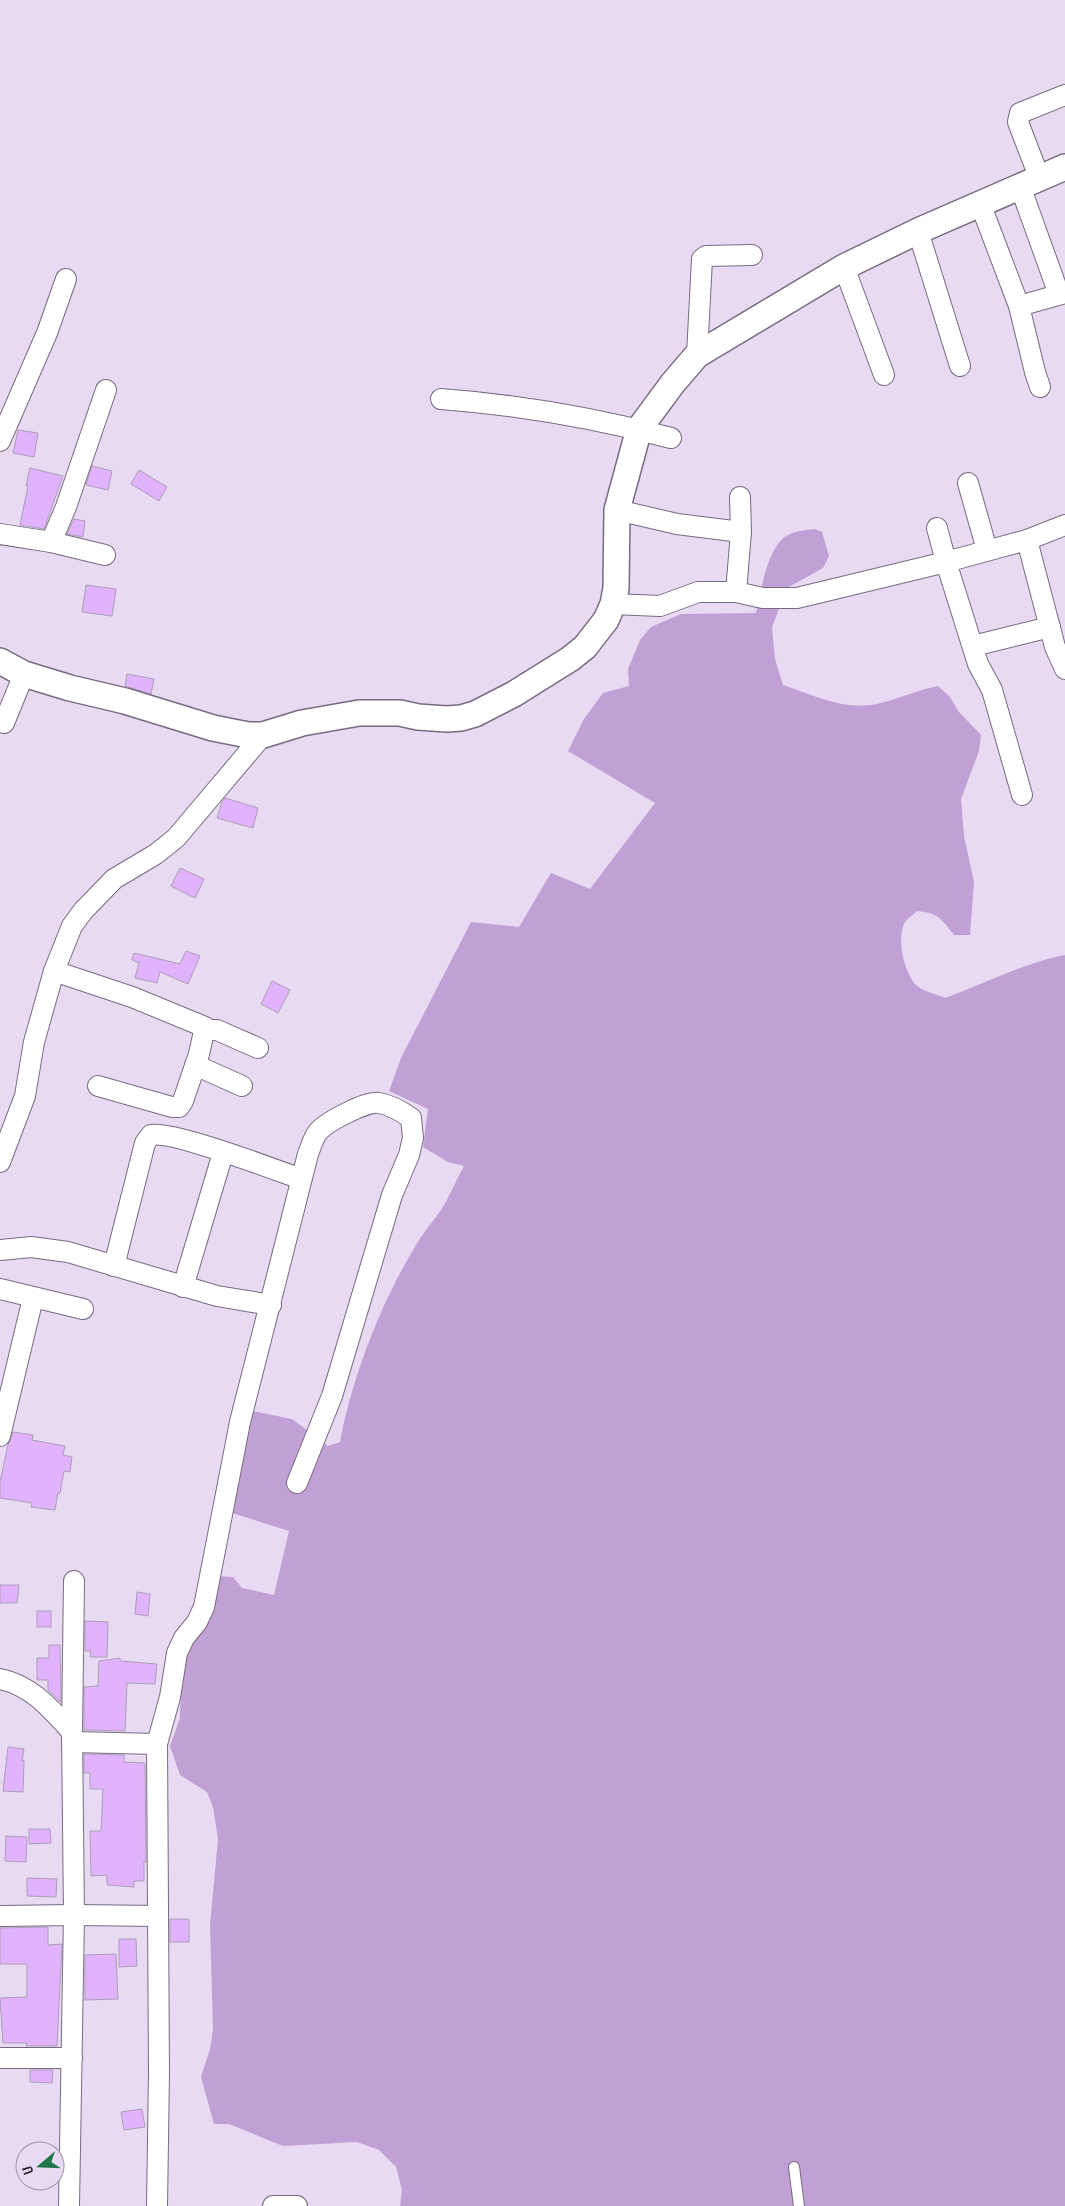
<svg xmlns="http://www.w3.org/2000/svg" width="1065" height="2206" viewBox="0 0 1065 2206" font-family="'Roboto Condensed',sans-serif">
<rect width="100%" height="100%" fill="#e8daf2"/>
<path fill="#c1a0d6" d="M815 529 822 532 829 556 823 568 787 588 772 627 775 659 783 685C813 695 845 711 877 704 898 699 917 690 938 686L950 697 958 711 981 735 979 751 961 799 964 836 974 882 970 935H954C942 919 938 913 917 911 914 914 908 918 905 922 896 938 904 972 916 985 922 991 936 994 945 998 985 984 1023 963 1065 955V2206H400L402 2190 396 2167 379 2150 357 2142 283 2146 229 2124H214L201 2077 210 2049 213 2029 210 1925 218 1839 213 1807 207 1792 180 1775 170 1746 180 1718 181 1673 195 1638 216 1576 233 1577 242 1588 274 1595 289 1531 229 1512 248 1410 292 1419 328 1446 340 1442C353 1373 383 1297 421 1237 427 1228 435 1219 441 1210 450 1196 456 1180 464 1166L448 1162 423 1147 428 1109 389 1091 401 1058 471 922 519 927 551 873 590 889 655 803 568 751 584 719 603 693 629 686 628 669 640 640 651 627 681 614 756 613C761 592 767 549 785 537 794 531 804 530 815 529Z"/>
<g fill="#e1b3fe" stroke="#ac9eb5">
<polygon points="18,430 38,433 34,457 13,453"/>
<polygon points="92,466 112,471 108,490 86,485"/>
<polygon points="30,468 63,476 44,529 20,525 28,486 26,486"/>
<polygon points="139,470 167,487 159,501 131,484"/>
<polygon points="74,519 85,521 83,537 67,534"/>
<polygon points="86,585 116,589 112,616 82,612"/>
<polygon points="127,674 154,679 151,694 125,686"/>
<polygon points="225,798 258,808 253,828 217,818 222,802"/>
<polygon points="180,868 204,879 195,898 171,886"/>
<polygon points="186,951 200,956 188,984 160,972 157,983 135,978 139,963 132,960 134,953 180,964"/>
<polygon points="272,981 290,990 278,1013 261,1004"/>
<polygon points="13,1432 33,1435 32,1440 65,1446 63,1455 72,1457 70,1472 64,1471 60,1493 58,1493 55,1510 31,1507 32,1503 0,1498 0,1482 8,1445"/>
<polygon points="0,1585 19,1585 17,1603 0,1603"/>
<polygon points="137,1592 150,1594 148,1616 135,1614"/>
<rect x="37" y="1611" width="14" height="16"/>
<polygon points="85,1621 108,1622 107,1657 90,1657 91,1651 85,1651"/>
<polygon points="49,1645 60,1645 61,1702 48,1690 48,1680 37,1680 37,1658 49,1658"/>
<polygon points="120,1658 120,1661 157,1664 155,1684 127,1683 125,1731 84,1730 84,1687 98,1686 99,1661"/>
<polygon points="8,1747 24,1749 22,1761 24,1760 23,1792 3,1791"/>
<polygon points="84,1754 124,1755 124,1762 145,1763 146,1862 144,1862 144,1881 134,1881 134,1887 107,1885 107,1875 91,1876 90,1831 101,1831 103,1789 90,1789 90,1773 84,1773"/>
<polygon points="29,1829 50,1829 51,1843 29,1844"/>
<polygon points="6,1836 27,1837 26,1862 5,1861"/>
<polygon points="27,1878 57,1879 56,1897 27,1896"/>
<rect x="170" y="1919" width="19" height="23"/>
<polygon points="48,1927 48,1945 62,1944 57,2046 26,2046 27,2043 3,2043 0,1998 27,1997 27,1964 0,1964 0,1928"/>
<polygon points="119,1939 136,1939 137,1966 119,1967"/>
<polygon points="116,1954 118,1999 85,2000 85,1955"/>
<polygon points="30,2070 53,2070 52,2083 30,2082"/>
<polygon points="142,2109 145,2127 124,2130 121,2112"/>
</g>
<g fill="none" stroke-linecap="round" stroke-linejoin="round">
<defs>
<polyline id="service" points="794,2167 799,2206"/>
<g id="minor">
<polyline points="1039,177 1018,122 1020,113 1065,95"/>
<polyline points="1020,186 1056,286"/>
<polyline points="980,203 1019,306 1035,372 1040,387"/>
<polyline points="918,231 960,366"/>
<polyline points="844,267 884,375"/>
<polyline points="1019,306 1065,293"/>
<polyline points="697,355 702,259 706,256 752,255"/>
<path d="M441 399C519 405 595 418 671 438"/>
<polyline points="0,441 47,333 66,279"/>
<polyline points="968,483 987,550"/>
<polyline points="617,510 677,524 741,532"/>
<polyline points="937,528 946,562 1027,540 1065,525"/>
<polyline points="0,534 51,542 105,555"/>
<polyline points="1027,540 1055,647 1065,669"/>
<polyline points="51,542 66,507 106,390"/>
<polyline points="736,592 763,598 797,598 946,562 978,664 992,690 1022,795"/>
<polyline points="613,604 660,606 698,592 736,592 741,532 740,497"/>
<polyline points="973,646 1050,627"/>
<polyline points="4,723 24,674"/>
<polyline points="54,971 132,997 205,1027 199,1054 183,1101 179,1107 172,1107 98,1086"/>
<polyline points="206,1030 217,1030 258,1048"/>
<polyline points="195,1065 242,1086"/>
<polyline points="0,1162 25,1096 34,1042 54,971 72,926 83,911 114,879 156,854 176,838 263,735"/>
<polyline points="0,1250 31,1247 68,1252 217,1296 271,1305"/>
<path d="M114 1266 145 1143 151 1135C171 1130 276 1170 301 1179"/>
<polyline points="183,1287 223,1153"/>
<polyline points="0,1289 83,1309"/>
<polyline points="0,1436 33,1298"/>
<path d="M0 1679C31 1685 51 1709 72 1732"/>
<polyline points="72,1742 157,1744"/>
<polyline points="0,1916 74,1915 158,1916"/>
<polyline points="0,2058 72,2058"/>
<polyline points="69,2206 74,1915 72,1732 74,1581"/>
<path d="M157 2206 159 2072 157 1744 170 1697 177 1653 184 1638 197 1622 204 1607 240 1422 308 1154C311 1147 313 1138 318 1132 326 1122 366 1101 379 1103 391 1105 401 1111 411 1118L413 1138 409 1155 392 1195 332 1396 297 1483"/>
<polyline points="273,2206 297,2206"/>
</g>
<polyline id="tertiary" points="0,661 24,674 70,688 125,701 213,728 248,735 263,735 302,723 359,713 400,713 418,717 447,719 461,718 475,714 514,694 570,659 585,647 606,620 613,604 616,588 617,510 639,429 673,383 697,355 844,267 918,231 1065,167"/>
</defs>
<use href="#service" stroke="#786b80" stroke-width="12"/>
<use href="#minor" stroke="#786b80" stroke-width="22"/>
<use href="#tertiary" stroke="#786b80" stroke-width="28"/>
<use href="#service" stroke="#fff" stroke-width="10"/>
<use href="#minor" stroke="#fff" stroke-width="20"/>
<use href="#tertiary" stroke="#fff" stroke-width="25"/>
</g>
<g transform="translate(40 2166) rotate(251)"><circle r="24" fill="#e8daf2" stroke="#a196a8"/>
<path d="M0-4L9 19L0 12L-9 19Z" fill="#20774b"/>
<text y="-8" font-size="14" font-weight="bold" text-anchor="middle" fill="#36313a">U</text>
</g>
</svg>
